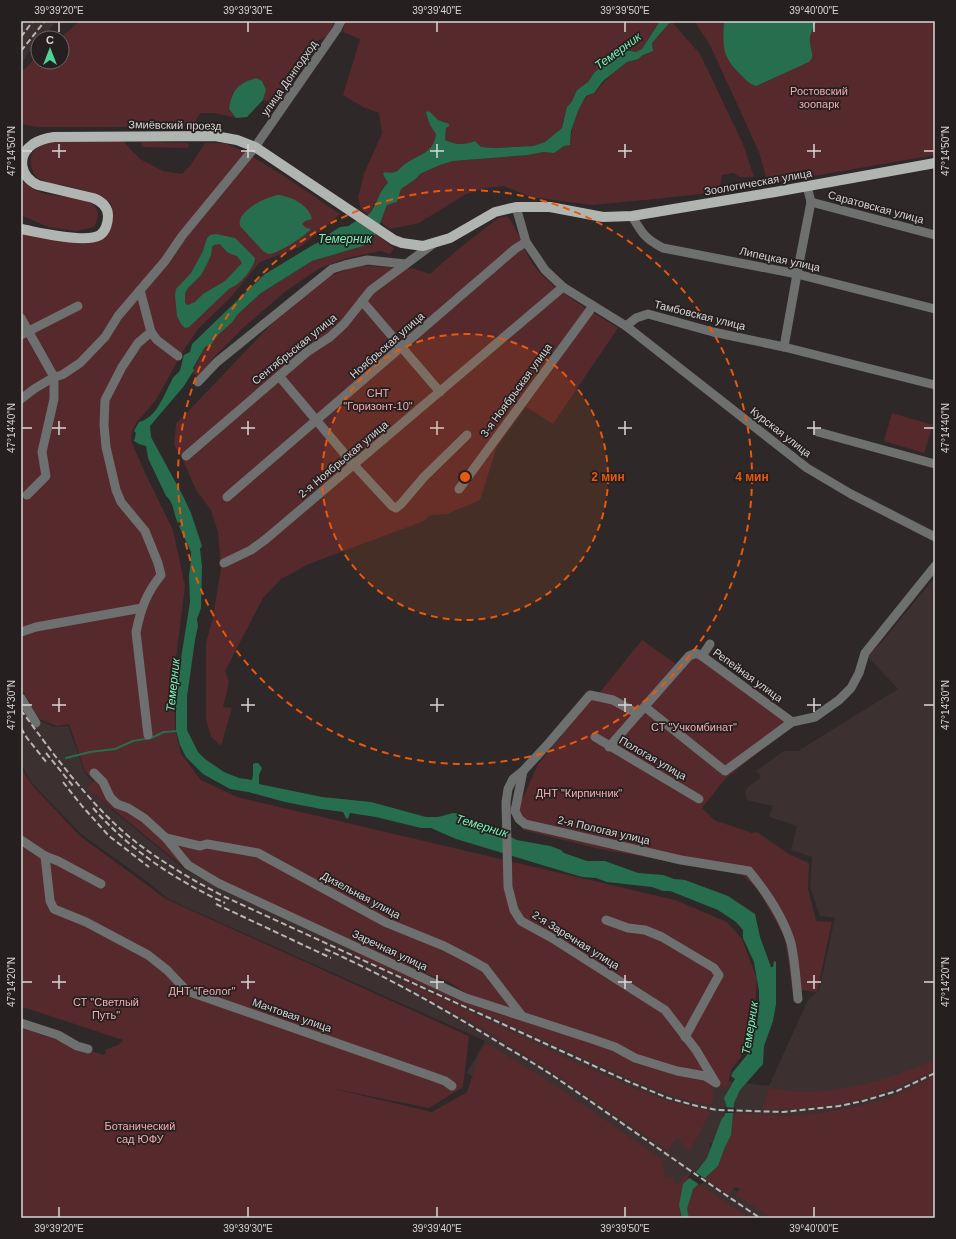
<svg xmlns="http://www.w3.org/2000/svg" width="956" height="1239" viewBox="0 0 956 1239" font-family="Arial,sans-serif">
<rect width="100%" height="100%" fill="#2e2829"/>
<g fill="#3d3030">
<polygon points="21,21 57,21 42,38 38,38 38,42 29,52 21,65"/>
<polygon points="935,577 935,1109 733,1144 709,1143 721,1181 777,1218 710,1218 680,1202 467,1073 485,1041 168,899 148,882 81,834 32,783 21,765 21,692 37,719 53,727 68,726 85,773 93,782 89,788 110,808 184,869 227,892 388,964 449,984 501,1015 711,1079 769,1086 808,1000 819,990 835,918 820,916 810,886 812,857 791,850 797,826 769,817 773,806 747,800 745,791 748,787 761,777 756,771 784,751 798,751 898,689 867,656 880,644"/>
</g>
<g fill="#56292d">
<polygon points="80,21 122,21 129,23 134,21 335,21 328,36 307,46 285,78 288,91 279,105 263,100 266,90 233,92 229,109 236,118 215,113 200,113 194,124 172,127 37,127 21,124 21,73 38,55 38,62 62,62 62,38 60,38"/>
<path d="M345 21H660L642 49 636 52 620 49 594 73 588 82 577 90 572 101 567 107 562 128 545 142 533 146 495 148 481 147 475 141C464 145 456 145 445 140L446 128 444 122 438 121 430 112 426 113 430 125 436 134C435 154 418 155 405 164 396 171 398 174 385 172L384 174 388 183 383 187 369 215 361 209 358 197 364 174 382 133 379 113 363 107 343 95 360 39 343 32Z"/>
<path d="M671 21 700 54 743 144 754 177H740L733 173 722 175 719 192 655 199 592 205 531 197 504 186 486 188 466 194 419 223 390 229 380 222 387 205 397 202 401 189 417 178 420 174 440 165 453 161 528 155 544 152 554 153 564 146 570 145C571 130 576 114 583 100 586 95 591 96 595 92 605 81 614 70 627 62 631 60 635 60 639 58 643 55 647 53 653 51L652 43Z"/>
<polygon points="694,21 935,21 935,155 768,184 759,152 709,43"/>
<path d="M115 140 124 142 140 159 163 171 182 174 190 166 205 143H225L243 151 281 174 340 214 328 225 300 247 260 262 231 297 199 328 185 348 156 400 136 423 132 431 131 441 147 477 173 530 185 586 173 682 175 729 181 754 201 780 237 797 675 900 727 922 742 939 757 979 753 1033 749 1046 731 1070 727 1088 712 1086 714 1097 710 1106 669 1095 641 1084 355 955 352 950 482 1003 449 982 389 961 185 868 87 788 94 781 85 771 69 724 57 726 39 719 21 688V232L78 243 95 242 108 234 111 219 112 209 111 203C97 193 79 189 63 185 57 184 50 184 45 181 35 178 32 174 31 164 30 157 32 150 39 146 51 138 99 140 115 140Z"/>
<polygon points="142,142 188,143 189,146 187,148 143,147 141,144"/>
<path d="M21 180C27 185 34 190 42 193 60 199 113 193 94 227L76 231 48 227 21 215Z"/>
<path d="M507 216C518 228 523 249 532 263 550 289 592 311 618 328L553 424 526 407 497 447 480 500 447 514 430 515 424 521 309 564 281 579 263 598 225 671 229 682 223 707 232 708 221 746 211 737 206 719V643L213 617 221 568 218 532 211 510 196 490 183 460 174 445 176 424 282 313 327 277 359 265 415 269 430 274 456 251 498 218Z"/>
<path d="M376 234 394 248 390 254 381 251 347 258 320 268 286 291 244 327 214 357 199 377 192 373 205 347 212 344C217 332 231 327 237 315L261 293 312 261 363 246Z"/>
<polygon points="892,413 933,425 924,453 884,441"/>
<polygon points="642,640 679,666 694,650 791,726 725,779 702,808 714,820 752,833 757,832 789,854 809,863 808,889 816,921 832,922 817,992 792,989 785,938 759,891 742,874 600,849 523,830 514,809 524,796 538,764 560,738 591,695 596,697"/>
<polygon points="21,768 32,785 80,836 166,899 469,1036 463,1087 429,1108 330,1088 432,1112 467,1092 480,1053 486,1043 547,1080 663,1160 665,1176 668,1177 674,1177 674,1182 678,1186 685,1175 690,1178 683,1184 691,1196 693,1189 698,1183 749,1218 21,1218 21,1028 104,1055 106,1052 105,1050 118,1045 123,1040 26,1008 21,1009"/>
<path d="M403 981 452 1003 569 1059 634 1088 667 1101 710 1111 709 1115 690 1151C684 1149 681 1141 677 1137L668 1151 540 1064 482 1028 402 983Z"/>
<path d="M935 1059V1071L931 1073C905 1084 878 1096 851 1102 822 1108 792 1109 762 1109L769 1088C780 1089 793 1092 805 1092 845 1092 899 1077 935 1059Z"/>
<polygon points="935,1076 935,1218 771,1218 736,1195 740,1188 734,1188 728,1194 704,1178 718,1166 725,1147 731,1135 733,1113 798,1116 827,1112 854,1107 884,1100"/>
</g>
<g fill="#266e4e" fill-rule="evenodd">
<path d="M660 21H671L652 43 653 51 643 55 638 59 627 62 603 81 594 93 586 96 584 99 578 111 571 131 570 145 564 146 554 153 544 152 528 155 453 161 440 165 420 174 417 178 401 189 397 202 387 205 376 234 363 246 312 261 261 293 237 315C231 327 217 332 212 344L205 347 193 368 194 370 184 386 150 426 151 437 183 496 191 513 202 546 200 549 202 566 201 608 197 619 198 626 195 640 187 697V730L198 752 205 759 224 772 239 778 252 780 253 775V764L255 763H258L262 768 259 775V784L322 797 371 802 426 817H438L453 813 463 814 464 820 471 825 502 833 517 840 550 846 561 850 564 853 587 861H605L638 873 663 875 674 879 685 880 728 896 755 914 760 937 771 967H773L774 961 776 962V1004L773 1021 764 1046 763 1064 740 1090 734 1103 731 1135 725 1147 718 1166 693 1189 687 1209 689 1218H682L679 1205 683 1184 697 1171 707 1158 722 1118 724 1117 727 1108 724 1098 735 1079 731 1076 733 1072 747 1055 749 1046 753 1038 757 1025 759 1009V991L754 962 743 938V930L736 922 718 910 670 891H663L652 887 607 882 596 878 582 877 456 839 431 828H421L376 817 350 813 348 819 346 818 343 812 321 809 285 802 248 792 230 789 203 774 186 757 180 745 176 730V690L190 602 189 576 191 560V552L179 526 181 525V523L179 522 178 523C173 514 175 504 166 496L148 458 146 446 139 444 134 441 136 433 134 431 139 422C157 418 164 394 172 380 173 376 178 374 180 370 182 365 182 360 184 355L190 352 192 344 250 288 265 274 313 245 323 240 329 234 340 227 349 226C353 221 362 220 368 215 376 209 378 191 388 183L383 174 385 172C398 174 396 171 405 164 417 155 434 154 436 134L430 125 426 113 427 111 430 112 438 120 449 124V126L446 128 445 140C456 145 464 145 475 141L481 147 495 148 533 146 545 142 562 128 567 107 572 101 577 90 588 82 594 73 620 49 636 52 642 49Z"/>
<path d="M724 21H817C813 28 809 35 810 42 810 48 813 52 812 58L809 62 756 86C749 84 745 79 739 73 721 56 723 44 724 21Z"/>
<path d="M256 78 262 81 266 90 263 100 247 117 236 118 229 109C232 90 237 84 256 78Z"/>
<path d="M278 195C291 196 309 205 312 219L305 221 302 224 306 228 311 229C305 236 278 254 269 254 266 253 265 252 263 251L240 226C236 211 266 197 278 195Z"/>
<path d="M216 234 235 238 255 258C255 267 239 286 230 288L189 327 185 328 181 324 177 316 175 295 176 289 191 273 196 264 203 251 207 238 210 235ZM220 244C225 251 229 254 237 256L242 263 225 281 203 294 195 302 188 305 185 303V293L188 288 201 275 207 264 211 255 212 247 214 245Z"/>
</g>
<g fill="#2e2829">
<polygon points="724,1107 736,1108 735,1113 723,1113"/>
<polygon points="694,1171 704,1178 706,1180 700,1185 688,1177"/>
</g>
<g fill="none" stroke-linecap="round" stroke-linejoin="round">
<polyline stroke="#266e4e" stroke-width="2" points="66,758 90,752 115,749 133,741 151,738 164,732 178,731"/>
<g stroke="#6d706e" stroke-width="9">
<polyline points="811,202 935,235"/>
<polyline points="516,207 526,242 545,270 563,287 626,326 807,468 851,494 935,537"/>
<path d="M632 216C642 233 645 239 663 248L797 274 935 309"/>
<polyline points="140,290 151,332 157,340 178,356"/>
<polyline points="362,301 440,392"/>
<polyline points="21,318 54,377 54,399 42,452 46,476 27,495"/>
<polyline points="626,326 636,318 648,314 713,332 784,347 935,385"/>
<polyline points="21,335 78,306"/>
<polyline points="784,347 797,274 811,202 807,186"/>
<polyline points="279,376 354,465 392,506 396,508 401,504 424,477 467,435"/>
<polyline points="198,382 217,362 332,269 345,265 367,260 406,264"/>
<polyline points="21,399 34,389 54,377 62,375 80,363 105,337 118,316 165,261 182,236 255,147 337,29 341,21"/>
<polyline points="818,432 935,464"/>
<polyline points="186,456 307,352 330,337 344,324 371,290 433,244"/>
<polyline points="459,489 593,306"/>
<polyline points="227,497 515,249 526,242"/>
<polyline points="224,563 251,550 266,539 563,287"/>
<polyline points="21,632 36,627 142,608"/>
<polyline points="702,656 710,644"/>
<polyline points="21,698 36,723"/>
<polyline points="645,707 725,771 792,722 815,717 839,700 851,688 859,673 865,653 935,566"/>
<polyline points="638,714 613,700 590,695 548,744 523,771 513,779 508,789 506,802 508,887 514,910 521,921 552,938 665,1010 696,1050 714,1080"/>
<path d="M148 735 136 632C141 608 146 594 161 575L158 563 145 531 121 502 116 490 106 447 104 425 105 400 122 367 138 343 151 332"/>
<polyline points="595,737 699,799"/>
<polyline points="609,747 689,656 696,653 702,656 792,722"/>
<path d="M523 771 515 811 519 819 525 824 681 860 749 871C767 893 783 916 791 943 795 961 796 980 798 999"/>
<polyline points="94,773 103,782 110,797 117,804 128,808 144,818 166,838 188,865 218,883 466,998 592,1039 615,1047 635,1058 677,1071 705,1076 716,1083"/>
<polyline points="166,838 200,846 207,844 258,853 385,922 444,946 471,960 485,968 522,1016"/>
<polyline points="21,840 45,856 58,861 101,884"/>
<polyline points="45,856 50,901 54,909 86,922 148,955 167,970 187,991 434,1077 445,1081 452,1086"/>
<polyline points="606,920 628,928 645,930 662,937 714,968 719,975 685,1037"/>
<polyline points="21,1023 58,1035 77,1046 88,1049"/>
</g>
<path stroke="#b0b5b2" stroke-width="10" d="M21 229C38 232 86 244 100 235 106 231 108 222 108 216 108 206 101 201 93 198L38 185C20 177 16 156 33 144 39 140 47 138 54 137L215 136 237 140 255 147 394 240 402 243 423 246 450 238 495 212 516 207H550L603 217 632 216 775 192 935 163"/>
<g stroke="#b9b5b5" stroke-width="2" stroke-dasharray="6 3" stroke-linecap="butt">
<polyline points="21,37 33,21"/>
<polyline points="21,51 45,21"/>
<path d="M21 710C53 754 94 810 137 843 165 864 194 881 225 897L627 1081 668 1098 697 1106 717 1110 783 1112 839 1106 863 1101 897 1091 935 1073"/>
<polyline points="21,728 27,738 47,763"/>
<polyline points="46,753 73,786"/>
<polyline points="63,782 82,806 109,836 149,867"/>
<path d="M93 808C130 850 175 880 225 903"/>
<polyline points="216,904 331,958"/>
<path d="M325 949C388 977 448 1011 506 1047 523 1057 540 1067 555 1077 624 1124 691 1172 760 1218"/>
</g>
</g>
<path fill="none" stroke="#dad6d6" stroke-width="1.5" d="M59 22V32M248 22V32M437 22V32M625 22V32M814 22V32M59 144V158M248 144V158M437 144V158M625 144V158M814 144V158M22 151H32M52 151H66M241 151H255M430 151H444M618 151H632M807 151H821M924 151H934M59 421V435M248 421V435M437 421V435M625 421V435M814 421V435M22 428H32M52 428H66M241 428H255M430 428H444M618 428H632M807 428H821M924 428H934M59 698V712M248 698V712M437 698V712M625 698V712M814 698V712M22 705H32M52 705H66M241 705H255M430 705H444M618 705H632M807 705H821M924 705H934M59 975V989M248 975V989M437 975V989M625 975V989M814 975V989M22 982H32M52 982H66M241 982H255M430 982H444M618 982H632M807 982H821M924 982H934M59 1207V1217M248 1207V1217M437 1207V1217M625 1207V1217M814 1207V1217"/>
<circle cx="465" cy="477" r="143" fill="#e8590c" fill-opacity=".12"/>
<g fill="none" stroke="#e8590c" stroke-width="2" stroke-dasharray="7 5">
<circle cx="465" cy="477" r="143"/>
<circle cx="465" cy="477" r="287"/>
</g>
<g text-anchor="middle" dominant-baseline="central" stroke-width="3.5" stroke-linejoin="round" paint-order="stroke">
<g font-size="11" fill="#dad6d6" stroke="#251f1f">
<text transform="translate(289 78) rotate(-55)">улица Донподход</text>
<text transform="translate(175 125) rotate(1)">Змиёвский проезд</text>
<text transform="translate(758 182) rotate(-10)">Зоологическая улица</text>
<text transform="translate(876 207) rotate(15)">Саратовская улица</text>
<text transform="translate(780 259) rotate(12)">Липецкая улица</text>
<text transform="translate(700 315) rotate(14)">Тамбовская улица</text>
<text transform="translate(387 345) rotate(-41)">Ноябрьская улица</text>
<text transform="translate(294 349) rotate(-39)">Сентябрьская улица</text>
<text transform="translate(516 390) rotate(-54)">3-я Ноябрьская улица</text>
<text transform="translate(781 432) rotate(38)">Курская улица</text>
<text transform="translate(343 459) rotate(-40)">2-я Ноябрьская улица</text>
<text transform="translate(748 675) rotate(36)">Репейная улица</text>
<text transform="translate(653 758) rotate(30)">Пологая улица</text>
<text transform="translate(604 830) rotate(13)">2-я Пологая улица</text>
<text transform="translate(361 895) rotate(28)">Дизельная улица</text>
<text transform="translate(576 940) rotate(32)">2-я Заречная улица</text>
<text transform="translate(390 950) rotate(25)">Заречная улица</text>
<text transform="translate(292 1015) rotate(19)">Мачтовая улица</text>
</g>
<g font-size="11" fill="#f5adb1" stroke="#251f1f">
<text x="819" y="91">Ростовский<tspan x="819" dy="13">зоопарк</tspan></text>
<text x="378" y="393">СНТ<tspan x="378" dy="13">"Горизонт-10"</tspan></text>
<text x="694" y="727">СТ "Учкомбинат"</text>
<text x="579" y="793">ДНТ "Кирпичник"</text>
<text x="202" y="991">ДНТ "Геолог"</text>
<text x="106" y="1002">СТ "Светлый<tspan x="106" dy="13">Путь"</tspan></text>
<text x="140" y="1126">Ботанический<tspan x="140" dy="13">сад ЮФУ</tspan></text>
</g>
<g font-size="12" font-style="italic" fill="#78f4b8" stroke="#251f1f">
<text transform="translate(618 51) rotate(-36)">Темерник</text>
<text x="345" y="239">Темерник</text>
<text transform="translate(173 685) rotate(-84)">Темерник</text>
<text transform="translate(482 826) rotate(17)">Темерник</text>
<text transform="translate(750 1028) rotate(-81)">Темерник</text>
</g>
</g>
<circle cx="465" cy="477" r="6" fill="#e8590c" stroke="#251f1f" stroke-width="2"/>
<g font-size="12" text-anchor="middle" font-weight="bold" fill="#e8590c" stroke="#251f1f" stroke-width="3.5" stroke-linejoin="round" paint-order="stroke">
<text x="608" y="481">2 мин</text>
<text x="752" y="481">4 мин</text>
</g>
<rect width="956" height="1239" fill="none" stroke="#251f1f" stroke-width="44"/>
<g transform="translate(50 50)"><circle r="19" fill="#251f1f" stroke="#6d6868"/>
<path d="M0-3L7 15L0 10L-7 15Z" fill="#50d398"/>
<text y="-6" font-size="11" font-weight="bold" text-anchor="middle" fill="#dad6d6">С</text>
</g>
<rect x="22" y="22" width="912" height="1195" fill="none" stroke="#dad6d6" stroke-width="1.5"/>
<g font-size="10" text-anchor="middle" fill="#dad6d6">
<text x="59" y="14">39°39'20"E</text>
<text x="248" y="14">39°39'30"E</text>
<text x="437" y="14">39°39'40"E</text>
<text x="625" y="14">39°39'50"E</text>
<text x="814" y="14">39°40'00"E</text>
<text transform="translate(11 151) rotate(-90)" y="4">47°14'50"N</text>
<text transform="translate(945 151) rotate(-90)" y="4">47°14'50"N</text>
<text transform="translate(11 428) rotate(-90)" y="4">47°14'40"N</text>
<text transform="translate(945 428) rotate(-90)" y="4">47°14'40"N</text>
<text transform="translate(11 705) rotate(-90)" y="4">47°14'30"N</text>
<text transform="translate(945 705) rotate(-90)" y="4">47°14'30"N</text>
<text transform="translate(11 982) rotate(-90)" y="4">47°14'20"N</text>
<text transform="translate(945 982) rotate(-90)" y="4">47°14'20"N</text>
<text x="59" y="1232">39°39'20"E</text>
<text x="248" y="1232">39°39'30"E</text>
<text x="437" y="1232">39°39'40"E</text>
<text x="625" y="1232">39°39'50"E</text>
<text x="814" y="1232">39°40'00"E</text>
</g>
</svg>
